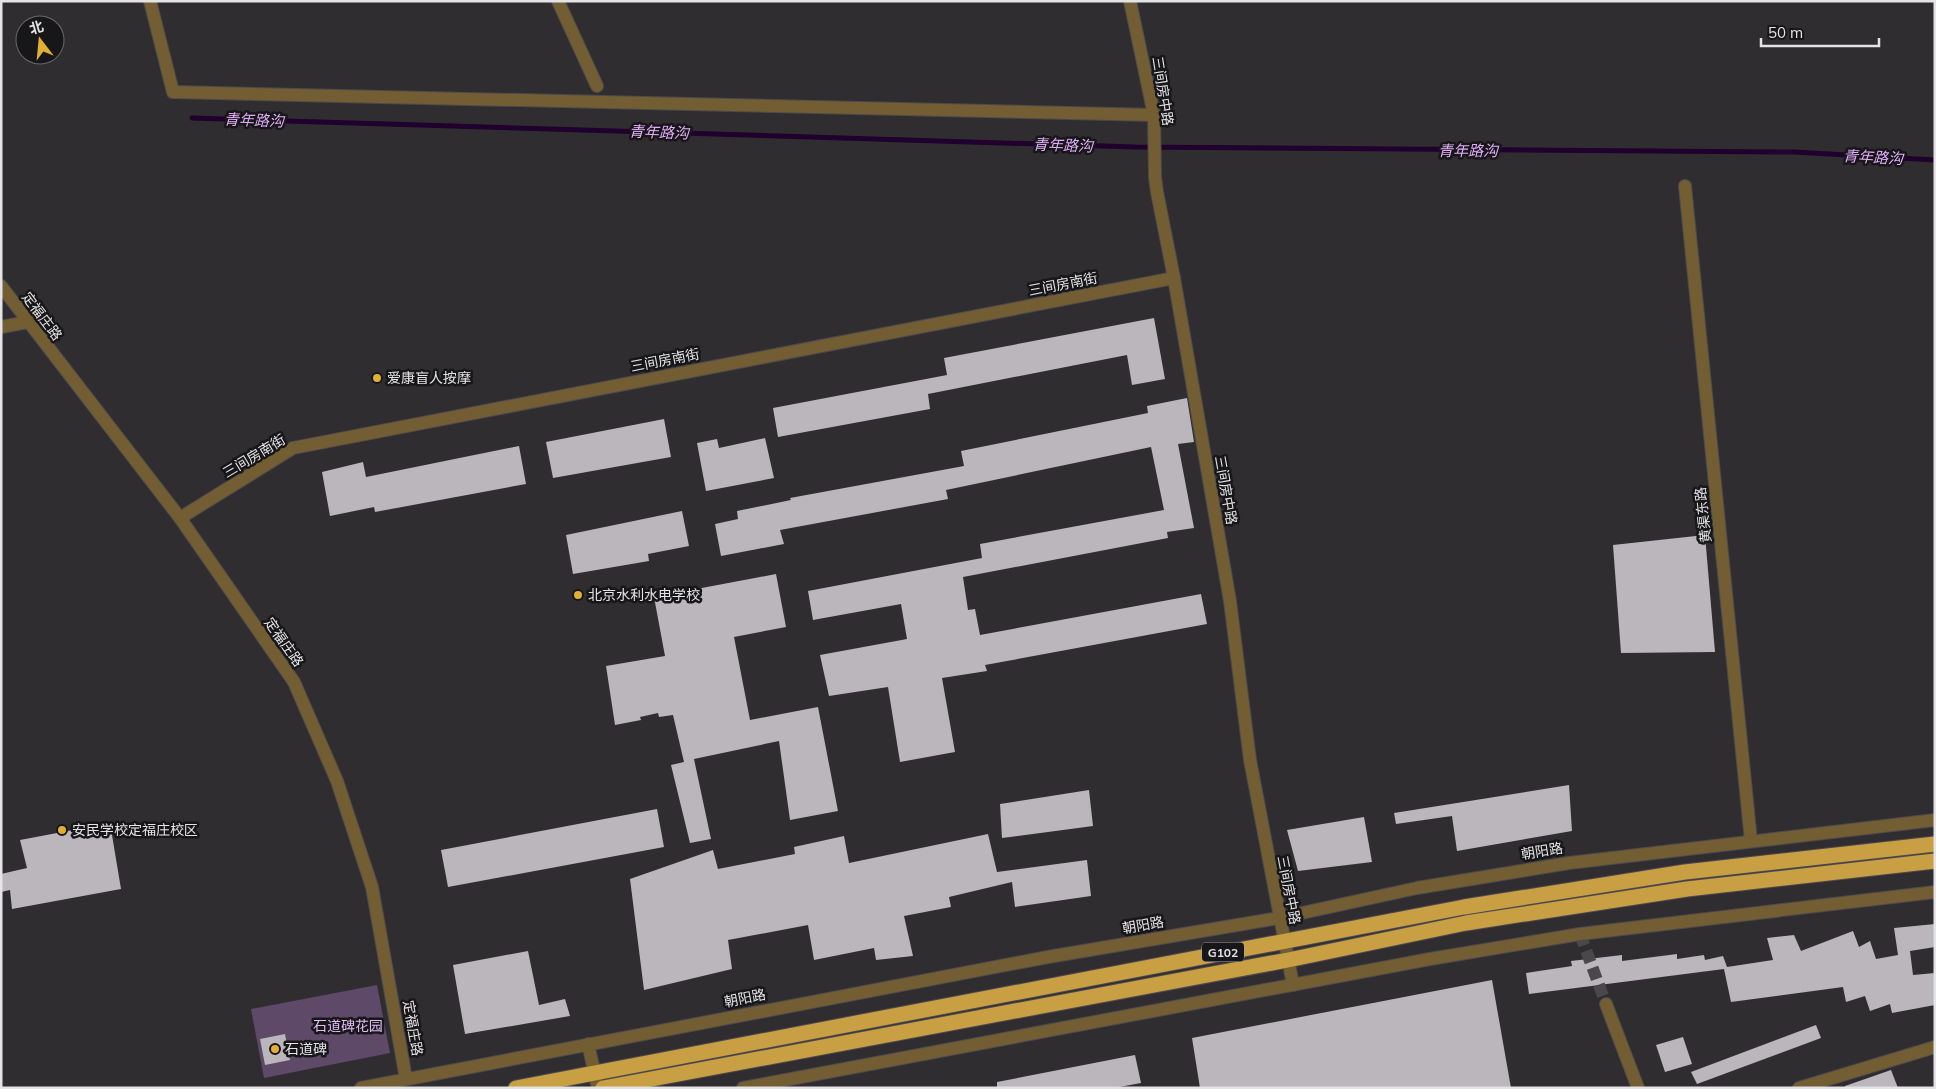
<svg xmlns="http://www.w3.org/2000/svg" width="1936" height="1089" viewBox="0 0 1936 1089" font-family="Mulish,'Noto Sans SC',sans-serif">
<rect width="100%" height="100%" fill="#302d31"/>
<polygon fill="#5e4968" points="377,985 390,1053 264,1078 251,1009"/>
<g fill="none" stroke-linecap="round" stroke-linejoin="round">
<polyline stroke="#20002c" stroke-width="5" points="192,118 1135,147 1794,152 1935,160"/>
</g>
<g fill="#bab6bb">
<polygon points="1154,318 1165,379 1132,385 1127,355 928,394 930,409 778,437 773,408 947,375 944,358"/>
<polygon points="1187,398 1194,442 1178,444 1194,528 1167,532 1168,538 963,577 968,610 975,609 980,635 1201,594 1207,624 985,665 987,671 942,678 955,752 900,762 888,687 829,696 820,655 907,639 901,604 813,620 808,591 982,558 980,544 1164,510 1151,447 946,490 948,499 780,530 784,544 721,556 715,524 738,519 737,511 791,500 790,498 964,466 961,451 1148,413 1147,406"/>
<polygon points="664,419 671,457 553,478 546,442"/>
<polygon points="765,438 774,478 706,491 697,443 717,439 719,448"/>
<polygon points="519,446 526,484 375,512 374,507 330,516 322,472 363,462 366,477"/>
<polygon points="682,511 689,546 648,554 649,561 573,574 566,535"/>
<polygon points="1705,535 1715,652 1621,653 1613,545"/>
<polygon points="776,574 786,627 734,637 750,720 818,707 838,811 790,820 779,741 694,759 711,839 690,843 671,765 684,762 673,715 659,717 658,713 640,717 641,720 615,725 606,666 665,656 654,597"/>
<polygon points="1569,785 1572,831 1457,851 1452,816 1396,824 1394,813"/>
<polygon points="1089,790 1093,826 1002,838 1000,804"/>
<polygon points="657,809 664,847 448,887 441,850"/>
<polygon points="1364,817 1372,862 1298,871 1287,830"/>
<polygon points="110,823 121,889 12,909 10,890 1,892 1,874 27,868 20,840"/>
<polygon points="988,834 997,872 1087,860 1091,896 1015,907 1012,882 949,897 951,907 904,916 913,956 876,960 874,948 814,960 808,925 728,940 732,969 644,990 630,879 713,850 718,869 795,854 794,847 844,836 849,863"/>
<polygon points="1935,924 1935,947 1910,951 1913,975 1935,973 1935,1005 1892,1013 1890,1004 1870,1011 1865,996 1846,1002 1843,987 1731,1002 1724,969 1529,994 1526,973 1572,966 1571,961 1622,955 1622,961 1677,954 1677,959 1704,955 1705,960 1723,956 1727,967 1773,960 1767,938 1794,935 1801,951 1853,931 1859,947 1870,941 1876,959 1898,955 1894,928"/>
<polygon points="528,951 539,1005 565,999 570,1016 465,1034 453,965"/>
<polygon points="1492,980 1511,1088 1200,1088 1192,1038"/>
<polygon points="1816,1025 1821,1038 1697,1084 1691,1072"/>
<polygon points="285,1034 290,1060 265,1065 260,1039"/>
<polygon points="1683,1037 1692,1064 1665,1072 1656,1045"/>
<polygon points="1135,1055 1141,1083 1114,1088 997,1088 997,1082"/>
<polygon points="1891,1070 1898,1088 1845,1088 1845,1086"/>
</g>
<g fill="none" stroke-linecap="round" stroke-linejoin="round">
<polyline stroke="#4b484c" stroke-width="12" stroke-dasharray="12 6" stroke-linecap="butt" points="1580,934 1606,1004"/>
<defs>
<g id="minor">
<polyline points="150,1 173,92 1154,115"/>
<polyline points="558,1 597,86"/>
<polyline points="1130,1 1154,115 1155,177 1157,192 1174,278 1230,601 1250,760 1293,985"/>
<polyline points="1685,186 1751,841"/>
<polyline points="1,286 180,518 294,682 337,781 372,887 406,1079"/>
<polyline points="1,327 28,322"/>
<polyline points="180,518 293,448 1174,278"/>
<polyline points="1606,1004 1638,1088"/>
<polyline points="588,1044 598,1088"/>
<polyline points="361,1088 1048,957 1279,918 1417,888 1569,863 1935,820"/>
<polyline points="743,1088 1430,959 1580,934 1935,892"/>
<polyline points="1799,1088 1935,1047"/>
</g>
<g id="highway">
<polyline points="516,1088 1464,907 1685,872 1935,844"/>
<polyline points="603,1088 1288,960 1466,923 1687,889 1935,861"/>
</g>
</defs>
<use href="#minor" stroke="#4d4a4e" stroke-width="14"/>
<use href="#highway" stroke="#4d4a4e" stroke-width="17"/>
<use href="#minor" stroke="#725e32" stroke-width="12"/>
<use href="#highway" stroke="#c89f43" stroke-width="15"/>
</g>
<g fill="#e1af34" stroke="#171618" stroke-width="2">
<circle cx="377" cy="378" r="5"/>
<circle cx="578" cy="595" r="5"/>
<circle cx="62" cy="830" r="5"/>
<circle cx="275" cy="1049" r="5"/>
</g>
<g text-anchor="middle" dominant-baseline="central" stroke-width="5" stroke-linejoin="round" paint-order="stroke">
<rect fill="#171618" stroke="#a6a6a8" stroke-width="1" x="1202" y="942.5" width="42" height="19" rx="4"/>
<g font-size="12" font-weight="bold" fill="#e4e3e5">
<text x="1223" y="952">G102</text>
</g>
<g font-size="14" fill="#e4e3e5" stroke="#171618">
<text transform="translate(1163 91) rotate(81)">三间房中路</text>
<text transform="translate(1063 284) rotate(-11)">三间房南街</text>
<text transform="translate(42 316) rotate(53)">定福庄路</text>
<text transform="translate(665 360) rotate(-11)">三间房南街</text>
<text transform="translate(254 456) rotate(-31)">三间房南街</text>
<text transform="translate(1226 490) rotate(80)">三间房中路</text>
<text transform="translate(1703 515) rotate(-96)">黄渠东路</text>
<text transform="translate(284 642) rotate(55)">定福庄路</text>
<text transform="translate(1542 851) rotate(-9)">朝阳路</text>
<text transform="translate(1289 890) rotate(79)">三间房中路</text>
<text transform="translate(1143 925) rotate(-10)">朝阳路</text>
<text transform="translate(745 998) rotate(-11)">朝阳路</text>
<text transform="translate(413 1028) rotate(80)">定福庄路</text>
</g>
<g font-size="14" fill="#e4e3e5" stroke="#171618" text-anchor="start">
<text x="387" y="378">爱康盲人按摩</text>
<text x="588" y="595">北京水利水电学校</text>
<text x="72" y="830">安民学校定福庄校区</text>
<text x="285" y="1049">石道碑</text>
</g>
<g font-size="14" fill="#e5bbf8" stroke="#171618">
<text x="348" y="1026">石道碑花园</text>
</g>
<g font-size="15" font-style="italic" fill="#e2adfa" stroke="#171618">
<text transform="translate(254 120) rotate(2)">青年路沟</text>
<text transform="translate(659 132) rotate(2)">青年路沟</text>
<text transform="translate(1063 145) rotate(2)">青年路沟</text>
<text x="1468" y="150">青年路沟</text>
<text transform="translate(1873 157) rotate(3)">青年路沟</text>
</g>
</g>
<rect width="1936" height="1089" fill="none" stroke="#e4e3e5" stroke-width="5"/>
<g transform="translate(40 40) rotate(344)"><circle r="24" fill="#171618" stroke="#69686a"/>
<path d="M0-4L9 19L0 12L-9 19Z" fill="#e1af34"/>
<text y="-8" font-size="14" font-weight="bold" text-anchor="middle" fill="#e4e3e5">北</text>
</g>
<path d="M1761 38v8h118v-8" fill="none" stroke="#e4e3e5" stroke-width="2.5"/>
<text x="1768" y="38" font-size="15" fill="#e4e3e5" stroke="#171618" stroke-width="4" paint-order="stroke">50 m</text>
</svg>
